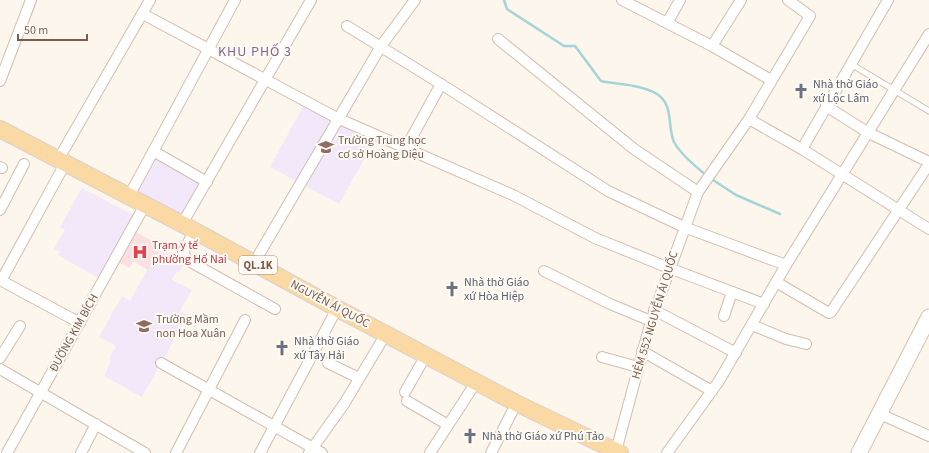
<svg xmlns="http://www.w3.org/2000/svg" width="929" height="453" viewBox="0 0 929 453" font-family="'Source Sans 3',sans-serif">
<rect width="100%" height="100%" fill="#fdf6ec"/>
<g fill="#f3e8fa">
<polygon points="304,105 376,138 339,204 270,167"/>
<polygon points="154,156 204,182 182,218 134,193"/>
<polygon points="82,188 135,216 100,279 58,255 60,252 54,249 65,230 60,227"/>
<polygon points="159,249 184,263 179,272 177,271 172,280 192,290 180,311 188,315 142,397 104,376 111,361 109,359 116,346 99,337 122,296 130,301"/>
</g>
<polygon fill="#fbdfe3" points="134,231 161,246 148,270 133,261 129,268 118,261"/>
<g fill="none" stroke-linecap="round" stroke-linejoin="round">
<g stroke="#a5d3da" stroke-width="2.5">
<path d="M504 0 507 9 564 46H575L601 81C620 85 640 84 657 94 674 105 667 126 674 142 680 153 696 167 706 175"/>
<polyline points="710,178 736,195 780,214"/>
</g>
<defs>
<polyline id="lane" points="851,64 929,111"/>
<g id="street">
<polyline points="622,0 712,46 771,80"/>
<polyline points="143,14 337,118 513,195 595,238 669,268 764,304"/>
<polyline points="667,23 680,0"/>
<polyline points="347,26 441,84 608,191 684,227 786,265"/>
<polyline points="498,39 634,149 698,192"/>
<polyline points="712,46 741,0"/>
<polyline points="0,81 31,0"/>
<polyline points="826,106 867,132 929,162"/>
<polyline points="749,119 805,151 929,229"/>
<polyline points="406,148 441,84"/>
<polyline points="802,149 888,0"/>
<polyline points="153,151 207,182"/>
<polyline points="58,160 150,0"/>
<polyline points="0,167 2,168"/>
<polyline points="129,196 235,0"/>
<polyline points="0,210 24,164"/>
<polyline points="182,224 311,0"/>
<polyline points="190,239 183,252 187,260 275,309"/>
<polyline points="254,263 381,46 415,0"/>
<polyline points="544,271 610,304 651,321"/>
<polyline points="0,280 80,323"/>
<polyline points="1,281 61,171"/>
<polyline points="776,282 829,313 831,312 929,164"/>
<polyline points="654,310 736,353"/>
<polyline points="724,316 732,292"/>
<polyline points="752,325 786,339 806,344"/>
<polyline points="642,351 712,391"/>
<polyline points="602,357 638,367"/>
<polyline points="0,358 20,326"/>
<polyline points="161,363 322,453"/>
<polyline points="328,363 359,378"/>
<polyline points="0,369 145,453"/>
<polyline points="405,392 421,364"/>
<polyline points="407,401 448,425"/>
<polyline points="880,414 929,436"/>
<polyline points="616,451 651,321 698,192 749,119 810,16 788,0"/>
<polyline points="7,453 141,212"/>
<polyline points="81,453 96,424"/>
<polyline points="176,453 245,320"/>
<polyline points="260,453 333,316"/>
<polyline points="309,453 344,404 381,342"/>
<polyline points="430,453 471,390"/>
<polyline points="491,453 512,412"/>
<polyline points="667,453 719,381 786,265 929,34"/>
</g>
<polyline id="secondary" points="859,453 929,317"/>
<polyline id="primary" points="0,129 182,224 342,311 516,403 620,453"/>
</defs>
<use href="#lane" stroke="#d1beb0" stroke-width="7"/>
<use href="#street" stroke="#d1beb0" stroke-width="12"/>
<use href="#secondary" stroke="#d6c0b0" stroke-width="17"/>
<use href="#primary" stroke="#dad1cd" stroke-width="18"/>
<use href="#lane" stroke="#fff" stroke-width="5"/>
<use href="#street" stroke="#fff" stroke-width="10"/>
<use href="#secondary" stroke="#fff" stroke-width="15"/>
<use href="#primary" stroke="#fbd9a5" stroke-width="16"/>
</g>
<defs>
<symbol id="church-bare" viewBox="-9 -9 18 18"><path d="M-1.2-6h2.4v3.5h3.3v2.4h-3.3V6h-2.4V-.1h-3.3v-2.4h3.3Z" fill="#6b7280" stroke="#fffaf3" stroke-width="2.5" paint-order="stroke"/></symbol>
<symbol id="school-bare" viewBox="-9 -9 18 18"><path d="M0-5L7-2L0 1L-7-2ZM-4 1L0 2.5L4 1V4Q0 6-4 4Z" fill="#8d6e63" stroke="#fffaf3" stroke-width="2.5" paint-order="stroke"/></symbol>
<symbol id="hospital-bare" viewBox="-9 -9 18 18"><path d="M-5-5h3v3.5h4V-5h3V5h-3V1.5h-4V5h-3Z" fill="#e0444e" stroke="#fffaf3" stroke-width="2.5" paint-order="stroke"/></symbol>
</defs>
<g fill-rule="evenodd">
<use href="#church-bare" x="790" y="80" width="22" height="22"/>
<use href="#school-bare" x="315" y="136" width="22" height="22"/>
<use href="#hospital-bare" x="129" y="241" width="22" height="22"/>
<use href="#church-bare" x="441" y="278" width="22" height="22"/>
<use href="#school-bare" x="133" y="315" width="22" height="22"/>
<use href="#church-bare" x="271" y="337" width="22" height="22"/>
<use href="#church-bare" x="459" y="425" width="22" height="22"/>
</g>
<g text-anchor="middle" dominant-baseline="central" stroke-width="4" stroke-linejoin="round" paint-order="stroke">
<rect fill="#fffaf3" stroke="#a28b7f" stroke-width="1" x="239" y="256" width="38" height="18" rx="3"/>
<g font-size="11" font-weight="bold" fill="#7a5c4d">
<text x="258" y="265">QL.1K</text>
</g>
<g font-size="12" fill="#5b616d" stroke="#fffaf3" text-anchor="start">
<text x="813" y="84">Nhà thờ Giáo<tspan x="813" dy="14">xứ Lộc Lâm</tspan></text>
<text x="464" y="282">Nhà thờ Giáo<tspan x="464" dy="14">xứ Hòa Hiệp</tspan></text>
<text x="294" y="341">Nhà thờ Giáo<tspan x="294" dy="14">xứ Tây Hải</tspan></text>
<text x="482" y="436">Nhà thờ Giáo xứ Phú Tảo</text>
</g>
<g font-size="12" fill="#785e54" stroke="#fffaf3" text-anchor="start">
<text x="338" y="140">Trường Trung học<tspan x="338" dy="14">cơ sở Hoàng Diệu</tspan></text>
<text x="156" y="319">Trường Mầm<tspan x="156" dy="14">non Hoa Xuân</tspan></text>
</g>
<g font-size="12" fill="#be3a42" stroke="#fffaf3" text-anchor="start">
<text x="152" y="245">Trạm y tế<tspan x="152" dy="14">phường Hố Nai</tspan></text>
</g>
<g font-size="12" fill="#7a5c4d" stroke="#fffaf3">
<text transform="translate(330 304) rotate(28)">NGUYỄN ÁI QUỐC</text>
<text transform="translate(655 315) rotate(-73)">HẺM 552 NGUYỄN ÁI QUỐC</text>
<text transform="translate(74 333) rotate(-61)">ĐƯỜNG KIM BÍCH</text>
</g>
<g font-size="14" letter-spacing="1" fill="#846695" stroke="#fffaf3">
<text x="255" y="52">KHU PHỐ 3</text>
</g>
</g>
<path d="M18 34v6h69v-6" fill="none" stroke="#7a5c4d" stroke-width="2"/>
<text x="24" y="34" font-size="12" fill="#7a5c4d" stroke="#fffaf3" stroke-width="3" paint-order="stroke">50 m</text>
</svg>
